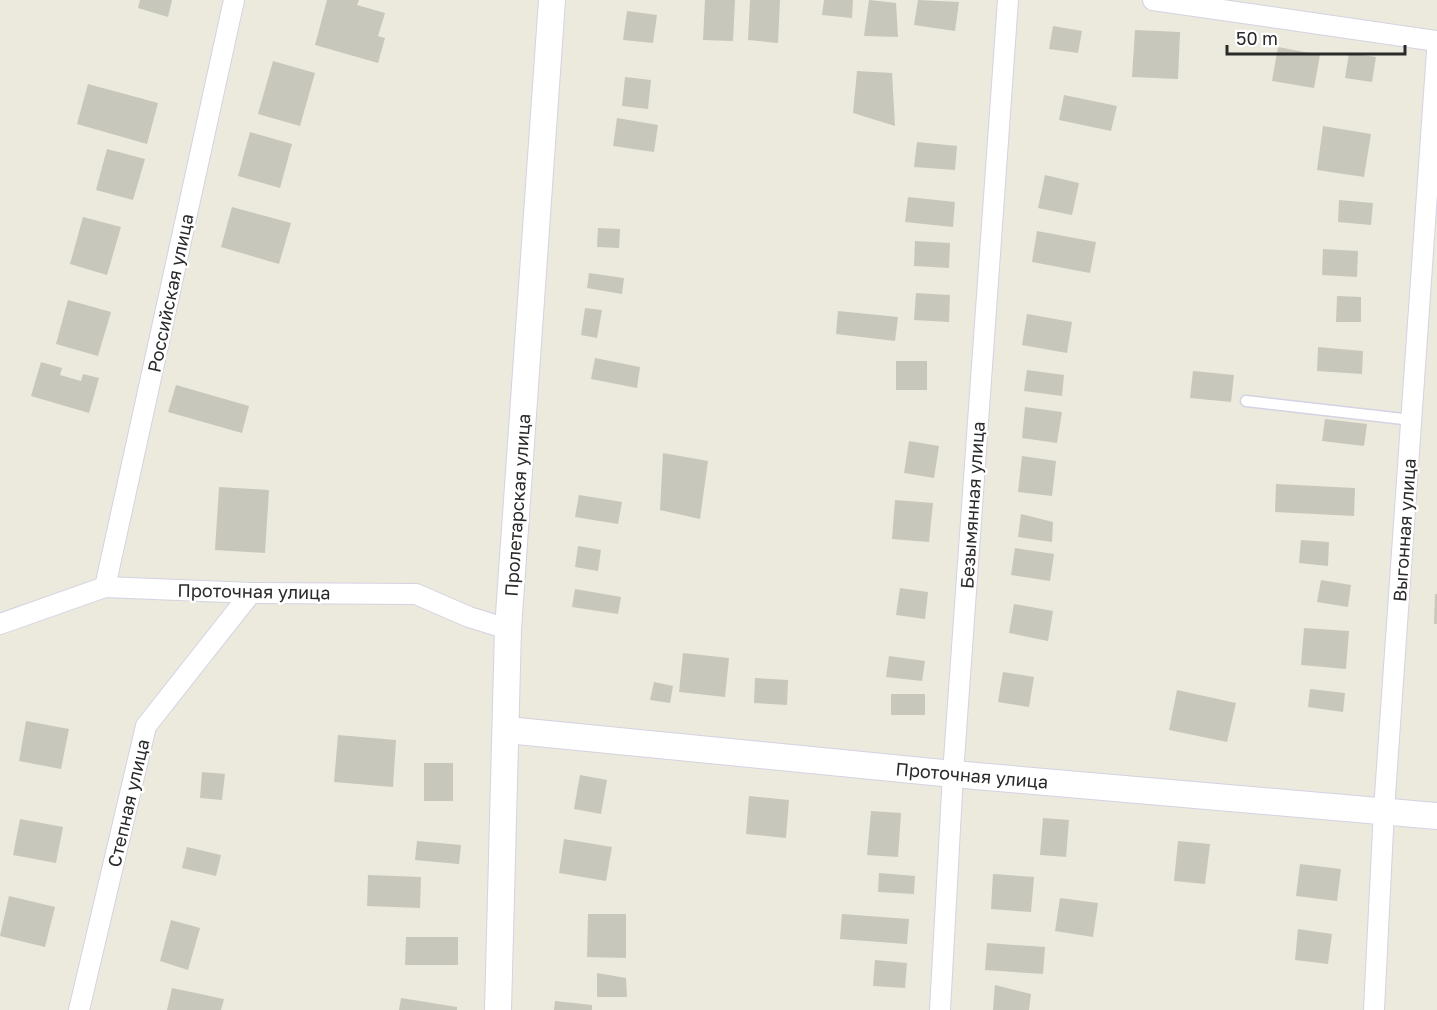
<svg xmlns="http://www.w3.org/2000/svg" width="1437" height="1010" viewBox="0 0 1437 1010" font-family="'Golos Text',sans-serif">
<rect width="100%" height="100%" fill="#eceadc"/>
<g fill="#c7c7bc">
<polygon points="140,0 172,0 168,17 138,8"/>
<polygon points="327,0 359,0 357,5 385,13 378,36 385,38 378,63 315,45"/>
<polygon points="705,0 735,0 733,41 703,40"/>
<polygon points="750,0 780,0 778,43 748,40"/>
<polygon points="824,0 853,0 852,18 822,15"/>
<polygon points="869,0 896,3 898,37 864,36"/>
<polygon points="918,0 959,2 955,31 914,25"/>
<polygon points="627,11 657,15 653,43 623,40"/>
<polygon points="1053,26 1082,31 1078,53 1049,49"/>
<polygon points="1135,30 1180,32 1178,79 1132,77"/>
<polygon points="1278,47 1320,55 1314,88 1272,81"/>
<polygon points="1349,53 1376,57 1372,82 1345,78"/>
<polygon points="273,61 315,73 300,126 258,114"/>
<polygon points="857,71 892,73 895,126 853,113"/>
<polygon points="625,77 651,80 648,109 622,106"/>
<polygon points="88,84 158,103 147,144 77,124"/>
<polygon points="1064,95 1117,106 1111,131 1059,120"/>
<polygon points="617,118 658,125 654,152 613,146"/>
<polygon points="1323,126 1371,134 1364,177 1317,170"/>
<polygon points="250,132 292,144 280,188 238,176"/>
<polygon points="917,142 957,146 955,170 914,167"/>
<polygon points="107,149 145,159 133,200 96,190"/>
<polygon points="1045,175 1079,183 1072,215 1038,208"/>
<polygon points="908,197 955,202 953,227 905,222"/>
<polygon points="1339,200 1373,203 1371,225 1338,222"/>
<polygon points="232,207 291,223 279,264 221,247"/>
<polygon points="83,217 121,227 107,275 70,264"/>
<polygon points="598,228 620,229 619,248 597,247"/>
<polygon points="1037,231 1096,242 1090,273 1032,262"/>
<polygon points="915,241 950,243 949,268 914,266"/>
<polygon points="1323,249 1358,251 1357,277 1322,275"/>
<polygon points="589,273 624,278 622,294 587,288"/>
<polygon points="916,293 950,295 949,322 914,320"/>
<polygon points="1337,296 1361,297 1361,322 1336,322"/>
<polygon points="68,300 111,312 98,356 56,344"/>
<polygon points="585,308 602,310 597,338 581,335"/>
<polygon points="838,311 898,317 895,341 836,334"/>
<polygon points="1027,314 1072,322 1067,353 1022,345"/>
<polygon points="1318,347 1363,351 1362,374 1317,371"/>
<polygon points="595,358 640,367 637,388 591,379"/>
<rect x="896" y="361" width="31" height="29"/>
<polygon points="41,362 62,368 60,375 81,381 83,374 99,378 89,413 31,396"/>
<polygon points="1027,370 1064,375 1062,396 1024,391"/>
<polygon points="1193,371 1234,375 1231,402 1190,398"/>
<polygon points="176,385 249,406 242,433 168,412"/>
<polygon points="1025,407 1062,412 1057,443 1022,438"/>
<polygon points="1325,419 1367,424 1364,446 1322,441"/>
<polygon points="909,441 939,446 934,478 904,473"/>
<polygon points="663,453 708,461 700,519 660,510"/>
<polygon points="1022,456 1056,461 1052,496 1018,492"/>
<polygon points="1276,484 1355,488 1354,516 1275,512"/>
<polygon points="219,487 269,490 265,553 215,550"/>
<polygon points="579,495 622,502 618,524 575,517"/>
<polygon points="895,500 933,503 929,542 892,539"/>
<polygon points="1021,514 1053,522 1052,542 1018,537"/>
<polygon points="1301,540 1329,542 1328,566 1299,563"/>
<polygon points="578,546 601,550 598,571 575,567"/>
<polygon points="1015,548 1054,554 1050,581 1011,575"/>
<polygon points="1321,580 1351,585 1348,607 1317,602"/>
<polygon points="900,588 928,592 925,619 896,615"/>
<polygon points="575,589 621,597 618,614 572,607"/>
<polygon points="1435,594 1437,594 1437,624 1434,624"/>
<polygon points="1014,604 1053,611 1048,641 1009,633"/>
<polygon points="1304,628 1349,631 1346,669 1301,665"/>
<polygon points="683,653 729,658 725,697 679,692"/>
<polygon points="889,656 925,661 922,681 886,677"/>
<polygon points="1003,672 1034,677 1029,707 998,702"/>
<polygon points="755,678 788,680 787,705 754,703"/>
<polygon points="654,682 673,686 670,703 650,700"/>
<polygon points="1310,689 1345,693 1343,712 1308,707"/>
<polygon points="1177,690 1236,703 1227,742 1169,730"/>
<rect x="891" y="694" width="34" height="21"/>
<polygon points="26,721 69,729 61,769 19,761"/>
<polygon points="338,735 396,740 393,787 334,782"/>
<rect x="424" y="763" width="29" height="38"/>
<polygon points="202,772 225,774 222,800 200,798"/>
<polygon points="580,775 607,780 601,814 574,809"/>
<polygon points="749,796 789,800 786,838 746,834"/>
<polygon points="871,811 901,813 898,857 867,855"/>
<polygon points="1043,818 1069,820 1066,857 1040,855"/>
<polygon points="20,819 63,827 56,863 13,855"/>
<polygon points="564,839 612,847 606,881 559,873"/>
<polygon points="417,841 461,845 459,864 415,860"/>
<polygon points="1178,841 1210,844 1205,884 1174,881"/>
<polygon points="187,847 221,855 216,876 182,868"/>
<polygon points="1300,864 1341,869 1337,901 1296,896"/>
<polygon points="879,873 915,876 914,894 878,892"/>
<polygon points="993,874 1034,877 1031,912 991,909"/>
<polygon points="368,875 421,877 420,908 367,906"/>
<polygon points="9,896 55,907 45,947 0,936"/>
<polygon points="1060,898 1098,903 1093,937 1055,931"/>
<polygon points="588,914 626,914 626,958 587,957"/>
<polygon points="842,914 909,919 907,944 840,939"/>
<polygon points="171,920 200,928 188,970 160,961"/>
<polygon points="1298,929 1332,934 1328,964 1295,960"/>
<polygon points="406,937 458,937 458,965 405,965"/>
<polygon points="987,943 1045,947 1043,974 985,970"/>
<polygon points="875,960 907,963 905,988 873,986"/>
<polygon points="597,973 626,978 627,997 597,997"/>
<polygon points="995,985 1031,994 1029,1010 993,1010"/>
<polygon points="172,988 224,999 221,1010 167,1010"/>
<polygon points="401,998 457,1007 457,1010 399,1010"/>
<polygon points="555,1001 592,1005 592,1010 554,1010"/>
</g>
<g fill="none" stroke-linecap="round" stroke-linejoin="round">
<defs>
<polyline id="service" points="1246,401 1412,420"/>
<g id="minor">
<polyline points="1153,0 1437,41"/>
<polyline points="105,587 234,0"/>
<polyline points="0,624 105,587 251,593 416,594 469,617 508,629"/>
<polyline points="79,1010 146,726 251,593"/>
<polyline points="940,1010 953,774 1008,0"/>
<polyline points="1374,1010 1384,810 1437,51"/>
</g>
<g id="tertiary">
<polyline points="507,730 953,774 1437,816"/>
<polyline points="498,1010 508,629 552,0"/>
</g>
</defs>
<use href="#service" stroke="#d4d2e3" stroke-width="13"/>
<use href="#minor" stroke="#d4d2e3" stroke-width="22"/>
<use href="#tertiary" stroke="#d4d2e3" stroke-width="28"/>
<use href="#service" stroke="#fff" stroke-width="10"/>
<use href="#minor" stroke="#fff" stroke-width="20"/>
<use href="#tertiary" stroke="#fff" stroke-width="26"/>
</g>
<g text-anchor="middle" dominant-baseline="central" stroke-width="5" stroke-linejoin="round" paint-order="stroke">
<g font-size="18" fill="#2a2a2a" stroke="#fff">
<text transform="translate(170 293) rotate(-78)">Российская улица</text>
<text transform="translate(517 505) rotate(-86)">Пролетарская улица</text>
<text transform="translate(972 505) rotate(-86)">Безымянная улица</text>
<text transform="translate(1404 530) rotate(-86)">Выгонная улица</text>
<text transform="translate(254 591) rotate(1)">Проточная улица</text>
<text transform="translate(972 775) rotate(5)">Проточная улица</text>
<text transform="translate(128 803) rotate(-77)">Степная улица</text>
</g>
</g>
<path d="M1227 45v9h178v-9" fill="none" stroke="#2a2a2a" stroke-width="3"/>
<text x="1236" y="45" font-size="18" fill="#2a2a2a" stroke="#ffffff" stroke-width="4.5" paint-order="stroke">50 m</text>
</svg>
